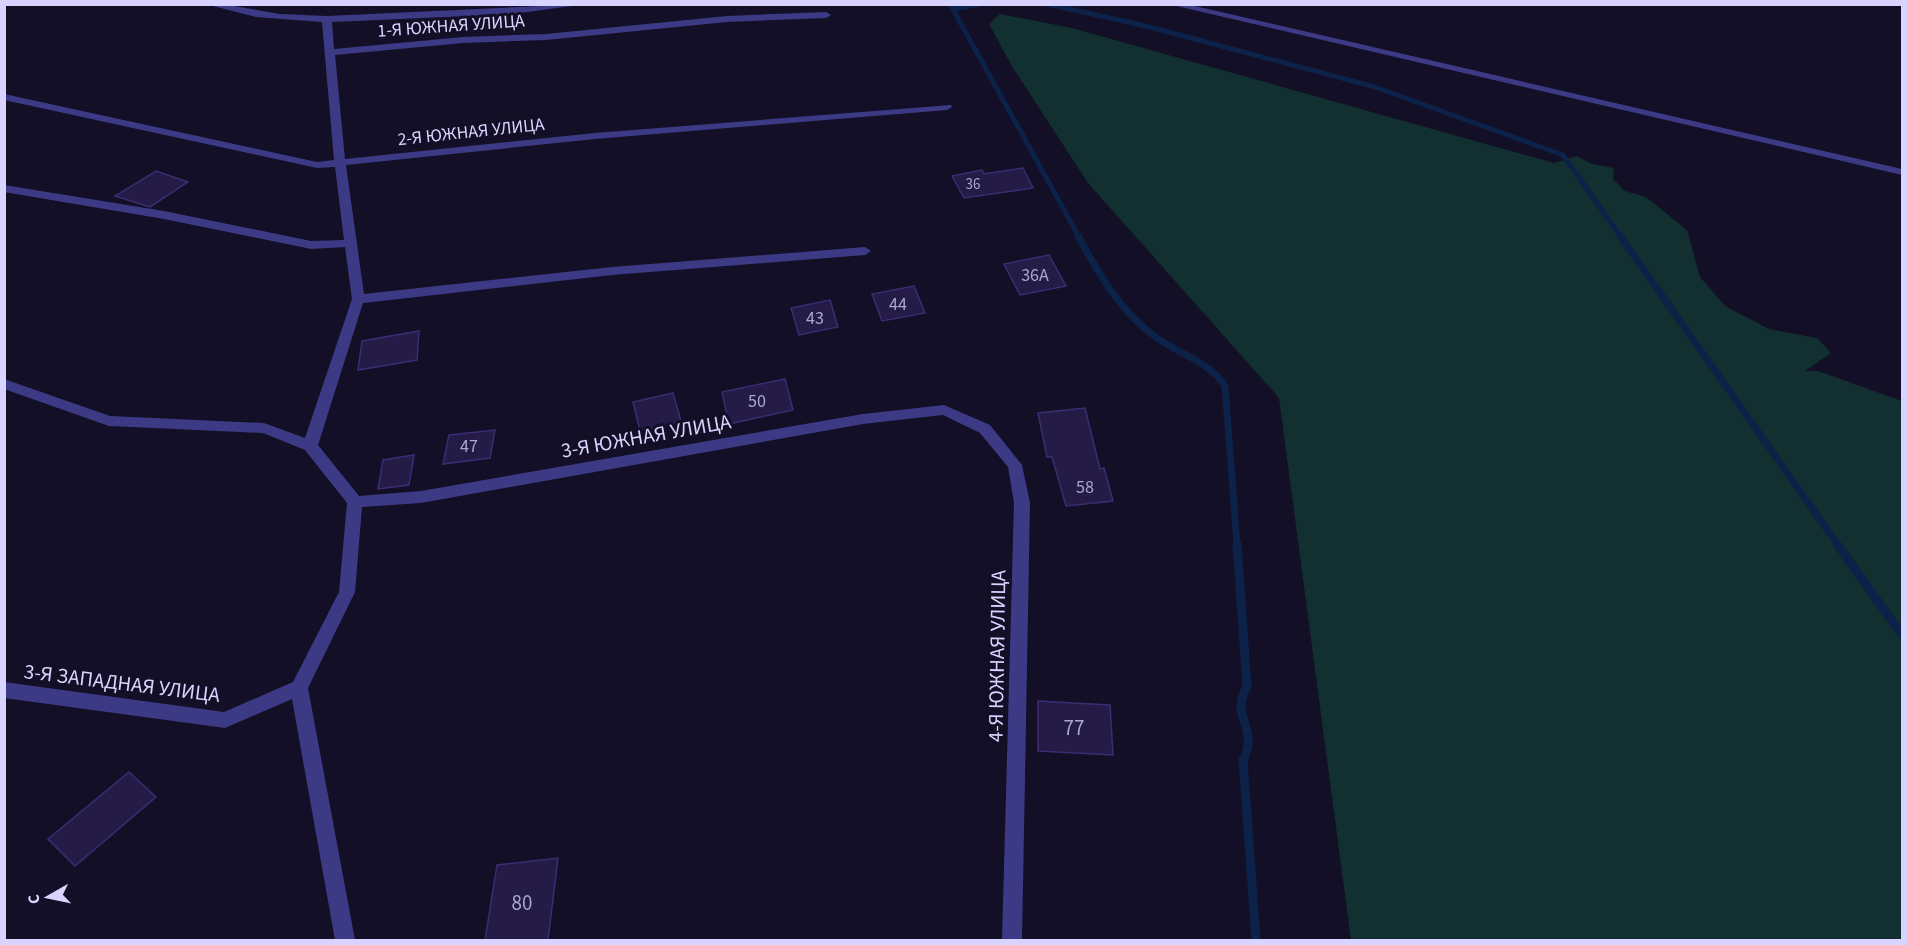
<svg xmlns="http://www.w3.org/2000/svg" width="1907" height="945" viewBox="0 0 1907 945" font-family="'Source Sans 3',sans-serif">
<rect width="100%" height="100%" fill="#130f26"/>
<polygon fill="#12302f" points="1000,14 1072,28 1554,163 1577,156 1592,164 1614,168 1613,179 1625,191 1646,197 1687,230 1700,277 1725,306 1769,329 1817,338 1831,353 1805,371 1818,371 1902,401 1902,940 1351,940 1279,398 1088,183 1013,68 989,24"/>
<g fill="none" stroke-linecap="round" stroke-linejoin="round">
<g stroke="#0c2248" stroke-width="5">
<polyline points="950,4 1079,237"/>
<polyline points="1047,4 1146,26 1375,87 1563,155 1621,237"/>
<polyline points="953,9 981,4"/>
</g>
<g stroke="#0c2248" stroke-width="7">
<path d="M1078 236C1099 274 1120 312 1157 338 1181 355 1208 361 1225 386L1237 545"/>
<polyline points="1620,236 1838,545"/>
</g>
<g stroke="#0c2248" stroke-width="9">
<path d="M1237 544 1247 686C1229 720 1260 726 1243 760L1256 940"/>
<polyline points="1837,544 1902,635"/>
</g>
</g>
<g fill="#241b47" stroke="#3b2d73" stroke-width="1.5">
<polygon points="1023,168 1033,188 964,198 952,176 982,170 984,174"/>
<polygon points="156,171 188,182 150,207 115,196"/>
<polygon points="1049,255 1066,286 1020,295 1004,264"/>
<polygon points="914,286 925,313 882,321 872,294"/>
<polygon points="830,300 838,327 799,335 791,308"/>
<polygon points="419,331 417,360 358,370 362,341"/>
<polygon points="785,379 793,410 729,424 722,392"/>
<polygon points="673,393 681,421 640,431 633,402"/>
<polygon points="1085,408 1100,469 1104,468 1113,501 1066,506 1052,457 1047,457 1038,413"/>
<polygon points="495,430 490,458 443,464 449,435"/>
<polygon points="414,455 409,485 378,489 383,460"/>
<polygon points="1038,701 1110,705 1113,755 1038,751"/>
<polygon points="129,772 156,797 75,866 48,839"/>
<polygon points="558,858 548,940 485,940 497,865"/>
</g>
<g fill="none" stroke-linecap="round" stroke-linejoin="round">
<g fill="#3d3a85" fill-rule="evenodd">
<polygon points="205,4 222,4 280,14 327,16 586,4 513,14 332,22 334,49 463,37 546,34 727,16 826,12 831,15 826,18 727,22 546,40 463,43 335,55 345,159 595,133 951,105 952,107 947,110 595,139 346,165 364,294 612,267 865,247 871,251 865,255 612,275 363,303 318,445 359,496 421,491 863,414 944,405 990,425 1022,465 1030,503 1022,940 1002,940 1014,503 1008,467 980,433 943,415 863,424 421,503 362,507 355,592 308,688 355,940 335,940 292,699 225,728 4,698 4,682 224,712 293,682 339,592 347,503 305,450 263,433 109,426 4,389 4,379 110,416 264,423 305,438 352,299 345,247 311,249 164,219 4,192 4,185 164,211 311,241 344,240 335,167 317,168 4,100 4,94 317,162 334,160 322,22 256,17"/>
<polygon points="1168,4 1186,4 1902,169 1902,175"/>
</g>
</g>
<g text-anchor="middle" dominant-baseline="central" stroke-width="6" stroke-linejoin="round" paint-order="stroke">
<g font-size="15" fill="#aca6d1">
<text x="973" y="184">36</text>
</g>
<g font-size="18" fill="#d9d4ff" stroke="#130f26">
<text transform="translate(451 26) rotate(-4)">1-Я ЮЖНАЯ УЛИЦА</text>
<text transform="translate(471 132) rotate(-6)">2-Я ЮЖНАЯ УЛИЦА</text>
</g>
<g font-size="18" fill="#aca6d1">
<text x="1035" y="275">36А</text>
<text x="898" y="304">44</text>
<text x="815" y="318">43</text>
<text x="757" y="401">50</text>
<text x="469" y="446">47</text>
<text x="1085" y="487">58</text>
</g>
<g font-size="21" fill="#d9d4ff" stroke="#130f26">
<text transform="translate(646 436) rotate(-10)">3-Я ЮЖНАЯ УЛИЦА</text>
<text transform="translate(997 656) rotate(-89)">4-Я ЮЖНАЯ УЛИЦА</text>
<text transform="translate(122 683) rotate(7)">3-Я ЗАПАДНАЯ УЛИЦА</text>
</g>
<g font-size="21" fill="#aca6d1">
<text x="1074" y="728">77</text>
<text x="522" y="903">80</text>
</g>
</g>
<rect width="1907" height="945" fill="none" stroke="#d9d4ff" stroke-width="12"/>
<g transform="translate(48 897) rotate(261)" stroke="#130f26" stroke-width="4.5" paint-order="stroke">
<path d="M0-4.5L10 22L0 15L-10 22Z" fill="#d9d4ff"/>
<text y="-9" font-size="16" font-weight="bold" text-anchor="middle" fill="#d9d4ff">С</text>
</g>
</svg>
